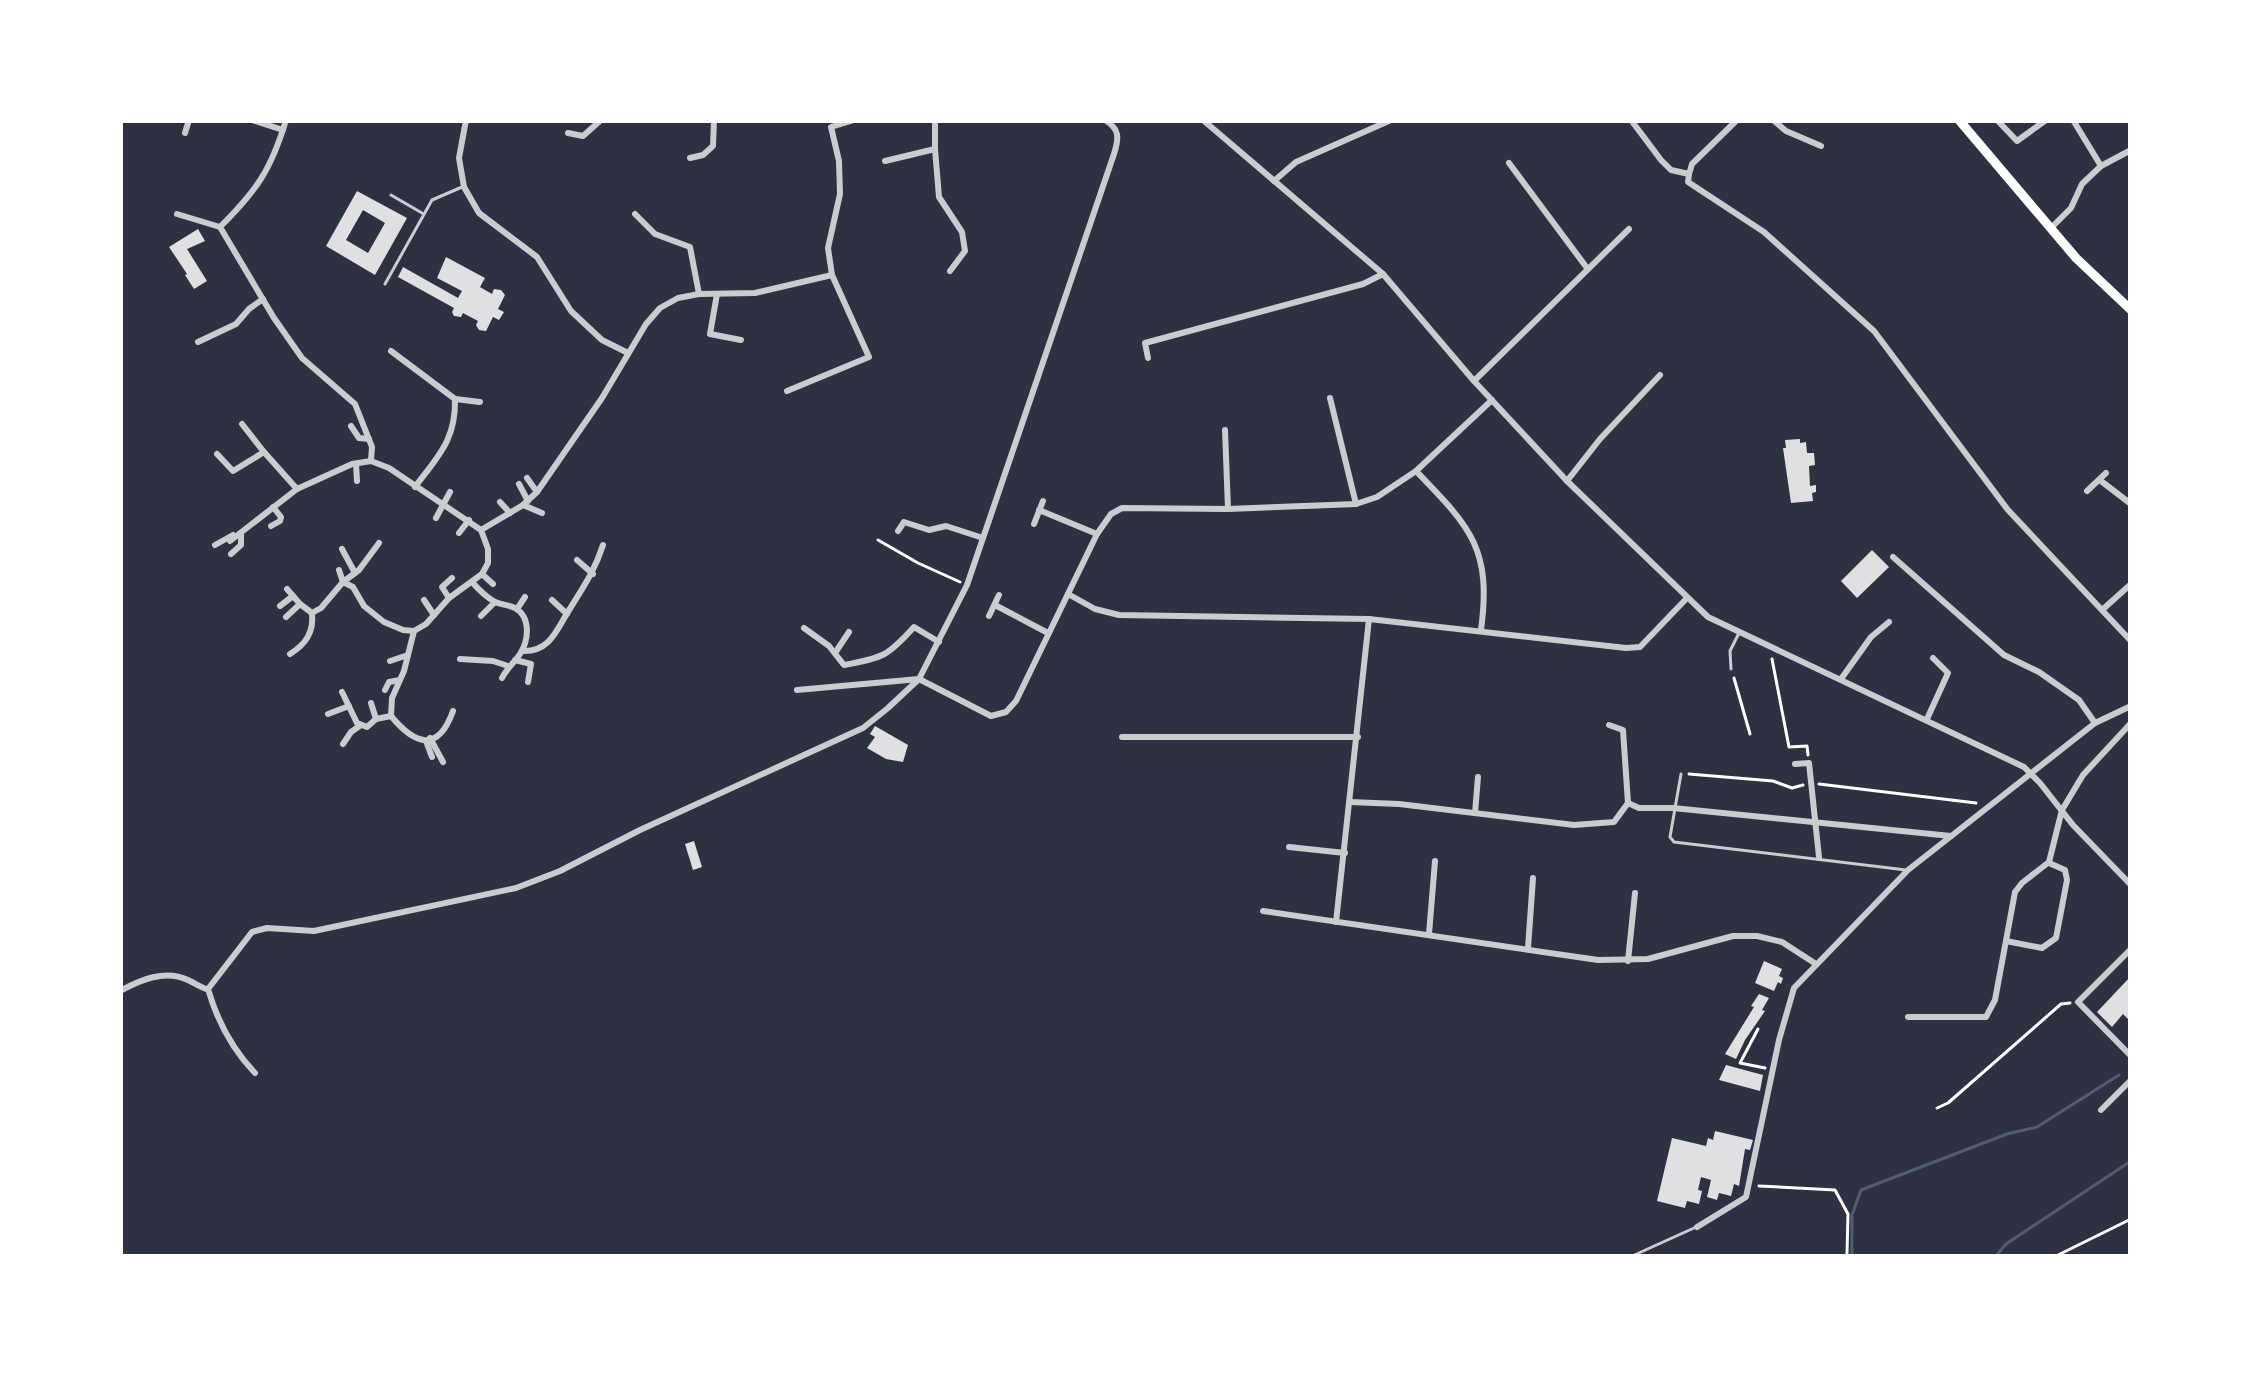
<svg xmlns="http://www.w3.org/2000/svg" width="2251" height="1377" viewBox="0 0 2251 1377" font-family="Roboto,sans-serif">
<rect width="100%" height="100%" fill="#2d3142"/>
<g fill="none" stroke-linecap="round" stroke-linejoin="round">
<g stroke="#4f5d75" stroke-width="3">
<polyline points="1852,1257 1852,1215 1861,1190 2007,1134 2037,1127 2119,1075"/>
<polyline points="1995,1257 2006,1244 2131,1161"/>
</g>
</g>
<g fill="#e0e0e3" fill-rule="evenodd">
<path d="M357 191 407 218 375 275 326 246ZM363 210 385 223 368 253 346 240Z"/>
<polygon points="198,229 205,241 187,249 207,281 194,289 185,275 187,274 169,247"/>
<polygon points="446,257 485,278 480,287 492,294 494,289 501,290 505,295 498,309 504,312 499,320 493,317 486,331 479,330 476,325 478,321 463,313 461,317 454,316 452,312 454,308 398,277 403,267 458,298 462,291 437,278"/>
<polygon points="1800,439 1800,443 1806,442 1807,453 1814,453 1815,465 1809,466 1810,486 1816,485 1816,492 1812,493 1813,501 1791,503 1783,448 1786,448 1785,440"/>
<polygon points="1872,550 1889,567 1857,598 1841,581"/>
<polygon points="875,726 908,745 903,762 886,759 867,748 875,737 870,734"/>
<polygon points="694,841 702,867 693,870 685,844"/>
<polygon points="1764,961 1782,969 1779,976 1783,978 1781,984 1778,982 1774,991 1755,983"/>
<polygon points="2131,976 2131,1022 2123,1014 2112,1027 2097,1012"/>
<polygon points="1759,994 1769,998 1762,1010 1765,1011 1745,1040 1736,1059 1725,1054 1754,1007 1751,1006"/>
<polygon points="1726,1065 1763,1075 1760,1091 1719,1080"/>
<polygon points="1715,1131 1753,1140 1750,1150 1745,1149 1739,1186 1734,1184 1731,1196 1719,1193 1717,1200 1707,1197 1711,1180 1701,1177 1698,1190 1702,1191 1699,1204 1687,1201 1685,1208 1657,1201 1672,1138 1706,1146 1708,1138 1713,1140"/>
</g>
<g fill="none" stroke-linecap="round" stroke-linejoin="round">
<g stroke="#fff" stroke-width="3">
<polyline points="878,540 918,563 960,582"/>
<polyline points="1772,659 1789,747 1807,746 1808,755"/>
<polyline points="1734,678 1750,734"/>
<polyline points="1689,774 1773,781 1792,788 1803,785"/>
<polyline points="1819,784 1976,803"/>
<polyline points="1758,1029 1740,1063 1765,1068"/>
<polyline points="1937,1108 1948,1103 2061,1004 2070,1003"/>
<polyline points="1759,1186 1835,1190 1848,1214 1847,1253"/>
<polyline points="2054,1257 2131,1219"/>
</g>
<g stroke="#caccd0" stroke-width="3">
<polyline points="391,195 422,213"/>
<polyline points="385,284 432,200 462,187"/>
<polyline points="1731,669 1730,651 1739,633"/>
<polyline points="1681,774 1670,837 1674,842 1906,870"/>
<polyline points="1630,1257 1694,1228"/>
</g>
<g stroke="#caccd0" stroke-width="6">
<polyline points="252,120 283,130"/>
<polyline points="386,120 388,120"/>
<polyline points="466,120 459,158 464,187 479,213 537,257 571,311 602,340 628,353"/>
<polyline points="935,120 935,149 939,197 962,232 965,251 950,271"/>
<polyline points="1203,120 1383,274 1474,381 1567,481 1708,617 2024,767 2040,783 2073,825 2131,885"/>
<polyline points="1631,120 1661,160 1671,170 1689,174 1688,182 1764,232 1874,331 2008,510 2131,641"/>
<polyline points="1773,120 1786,131 1821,146"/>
<polyline points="1997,120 2017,141 2046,120"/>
<polyline points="2073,120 2101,166"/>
<polyline points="185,133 189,120"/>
<polyline points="568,133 583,136 601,120"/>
<polyline points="690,158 703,155 713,146 714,120"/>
<polyline points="885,161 935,149"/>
<polyline points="1509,163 1587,268"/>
<polyline points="1689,174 1692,164 1737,120"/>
<polyline points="1274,181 1296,162 1391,120"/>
<polyline points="177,214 220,227"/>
<polyline points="635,214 655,234 690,247 699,294"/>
<polyline points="220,227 274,318 302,358 355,404 372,447 371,460"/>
<path d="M220 227C257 190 271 170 286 120"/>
<polyline points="2050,229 2071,208 2082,184 2101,166 2131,150"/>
<polyline points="717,294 710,334 741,340"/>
<polyline points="198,342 236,324 249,309 263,299"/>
<path d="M391 351 455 399C456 440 438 456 415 487"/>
<polyline points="1148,358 1145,343 1363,284 1383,274"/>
<polyline points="1474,381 1629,229"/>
<polyline points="787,391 869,357 832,275 828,248 840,194 839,161 831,127 854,120"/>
<polyline points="1330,398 1356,504"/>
<polyline points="455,399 480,402"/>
<polyline points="242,424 264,452"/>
<polyline points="351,426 359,438 369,439"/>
<polyline points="1225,430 1228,509"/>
<polyline points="217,454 233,471 264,452 297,489"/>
<polyline points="356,464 357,481"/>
<path d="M1416 471C1470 527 1492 548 1481 630"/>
<polyline points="527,478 537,492"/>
<polyline points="1567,481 1600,439 1660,375"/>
<polyline points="2101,481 2131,504"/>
<polyline points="519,484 528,501"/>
<polyline points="2087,491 2106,473"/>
<polyline points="500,502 510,513"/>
<polyline points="523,505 542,513"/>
<polyline points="1039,510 1097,534"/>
<polyline points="436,518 450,492"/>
<polyline points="1034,524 1043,501"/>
<polyline points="271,526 280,521 281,517 273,507"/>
<polyline points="898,531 904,522 929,530 946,526 983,538"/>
<polyline points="459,533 469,520"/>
<polyline points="230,541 297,489 352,464 371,461 389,468 481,530"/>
<polyline points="215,545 233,535"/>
<polyline points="342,549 355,573"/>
<polyline points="231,554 241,545 241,533"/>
<polyline points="1893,557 2004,655 2039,672 2079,700 2095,723"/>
<polyline points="577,560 593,574"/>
<polyline points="339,570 343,582 359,570 379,543"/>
<polyline points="482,574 493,584"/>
<path d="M472 582C479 590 486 597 495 602 502 605 509 605 515 608 531 617 529 640 520 654 514 663 507 668 502 678"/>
<polyline points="287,589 300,604 312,613"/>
<polyline points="1068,594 1095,609 1119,615 1369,619 1626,648 1640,647 1687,598"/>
<polyline points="449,598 442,587 452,578"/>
<polyline points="424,600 434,615"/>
<polyline points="552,600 567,614"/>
<polyline points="995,605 1048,633"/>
<polyline points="280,606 293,596"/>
<polyline points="517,609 525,597"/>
<polyline points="2102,610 2131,584"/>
<polyline points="312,613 321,608 343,582 353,587 364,606 384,622 403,630 414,631 426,624 449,598 482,574 488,563 488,549 481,530 523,505 537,492 602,398 646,324 660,308 678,298 699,294 755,293 832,275"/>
<polyline points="481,616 495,602"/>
<polyline points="989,616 999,595"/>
<polyline points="286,617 300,604"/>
<path d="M804 628 829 646 844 665C883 658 888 656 914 627L939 642"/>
<path d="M523 651C551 652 557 628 571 607 584 586 595 570 603 545"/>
<polyline points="835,653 849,632"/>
<path d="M290 654C306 644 314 632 312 613"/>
<polyline points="460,659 493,661 508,666"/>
<polyline points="515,660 531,664 528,682"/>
<polyline points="390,661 408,655"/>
<polyline points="1841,679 1871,637 1889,622"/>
<polyline points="385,690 389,682 400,680"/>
<polyline points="797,690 919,679 991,716 1006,712 1016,701 1097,534 1111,514 1122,508 1228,509 1356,504 1377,497 1416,471 1492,400"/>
<path d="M342 692 357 723 367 727 376 719 391 716C415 745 438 753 453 711"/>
<polyline points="371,703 376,719"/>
<polyline points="328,714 349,706"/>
<polyline points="391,716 392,698 404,671 414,631"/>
<polyline points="1927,719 1948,673 1933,658"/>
<polyline points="1609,725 1623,730 1628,803"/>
<polyline points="1122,737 1358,737"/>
<polyline points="430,738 443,762"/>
<polyline points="426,741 432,757"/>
<polyline points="343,744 351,732 361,725"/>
<polyline points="1795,764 1809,763 1819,857"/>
<polyline points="1350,802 1399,804 1574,825 1614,822 1628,803 1639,808 1673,808 1951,836"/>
<polyline points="1475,813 1478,777"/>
<polyline points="1289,847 1345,853"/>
<polyline points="1263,911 1598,960 1648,959 1733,936 1757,936 1782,942 1816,964"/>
<polyline points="1336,922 1369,619"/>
<polyline points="1429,934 1435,861"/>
<polyline points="2006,941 2042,948 2056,938 2067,880 2065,870 2049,863"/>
<polyline points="1528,948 1533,878"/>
<polyline points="2131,949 2078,1002 2131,1056"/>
<polyline points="1628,961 1635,893"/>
<path d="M208 989 252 932 267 928 314 931 516 888 560 871 640 830 863 728 888 708 919 679 967 585 1114 154C1119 138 1120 129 1105 120"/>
<path d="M208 989C217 1020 233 1050 255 1073"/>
<path d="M120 991C140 980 165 969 188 980 194 983 200 987 206 989"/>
<polyline points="1908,1017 1986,1017 1995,1000 2015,892 2022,883 2049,862 2062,810 2083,775 2131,723"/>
<polyline points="2101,1110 2131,1080"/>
<polyline points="1697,1227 1746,1197 1779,1040 1794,988 1908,870 2095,723 2131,706"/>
</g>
<polyline stroke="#fff" stroke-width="9" points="1959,120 2076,258 2131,310"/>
</g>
<rect width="2251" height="1377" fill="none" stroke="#ffffff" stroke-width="246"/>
</svg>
